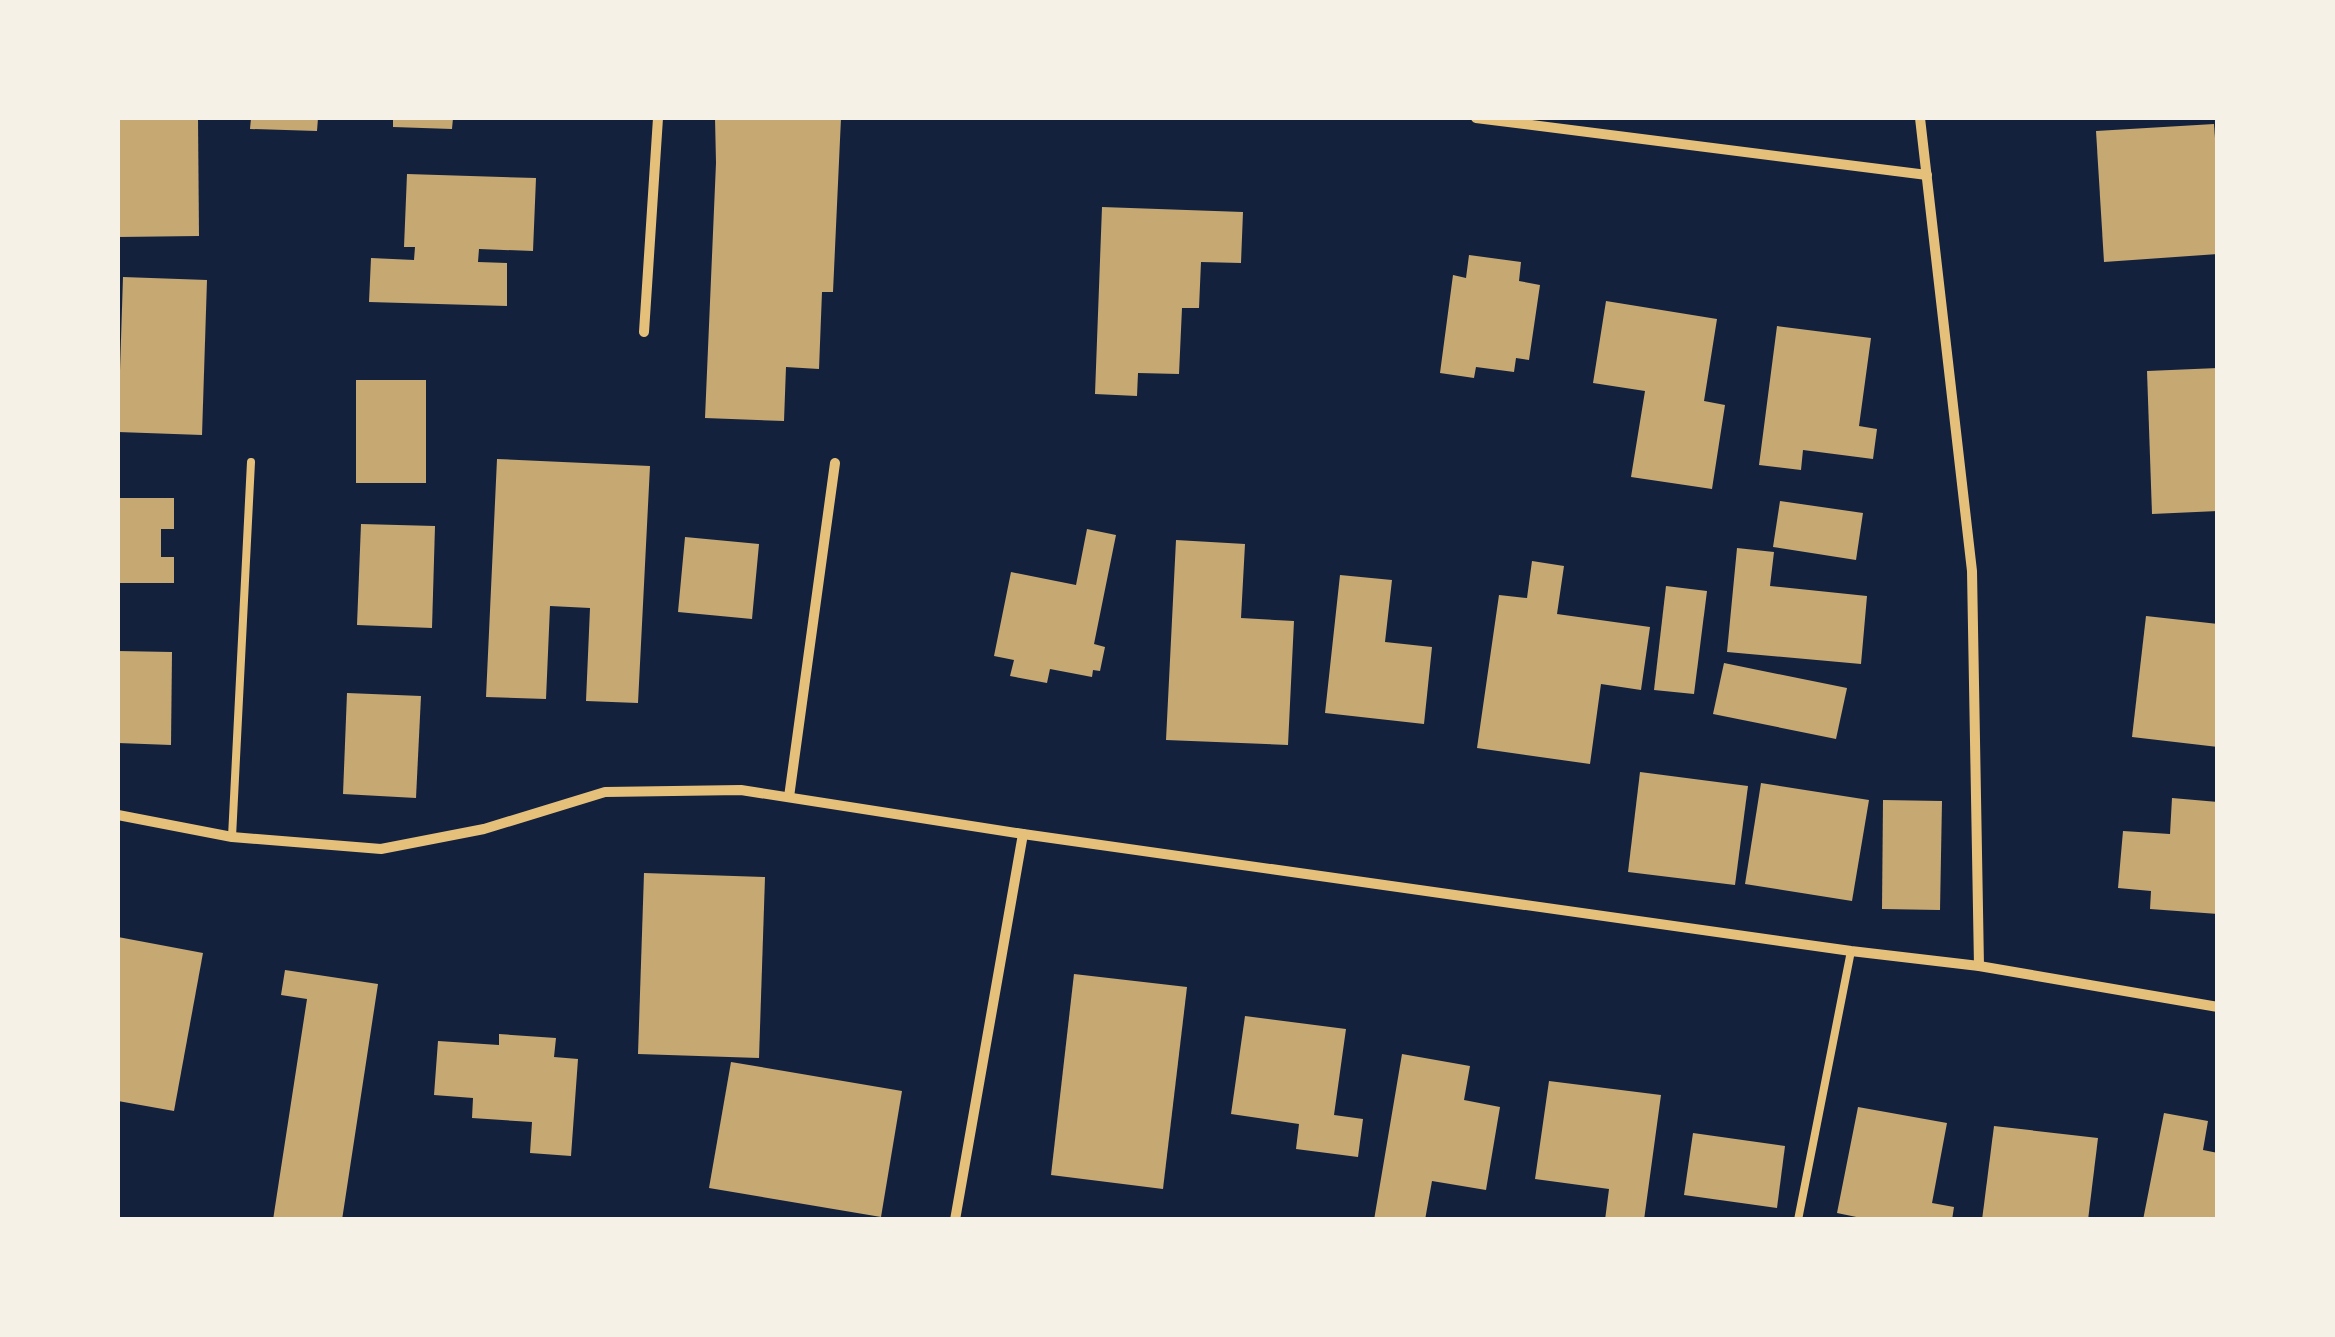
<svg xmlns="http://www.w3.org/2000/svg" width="2335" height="1337" viewBox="0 0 2335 1337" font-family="'Times New Roman',serif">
<rect width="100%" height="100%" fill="#14213d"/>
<g fill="#c6a872">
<polygon points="118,118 198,118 199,236 118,237"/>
<polygon points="251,118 318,118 317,131 250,129"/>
<polygon points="393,118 453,118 452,129 393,127"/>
<polygon points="715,118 841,118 833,292 822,292 819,369 786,367 784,421 705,418 716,163"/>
<polygon points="2214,124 2218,180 2218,254 2104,262 2096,131"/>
<polygon points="407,174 536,178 533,251 479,249 478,262 507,263 507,306 369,302 371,258 414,260 415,247 404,247"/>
<polygon points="1102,207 1243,212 1241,263 1201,262 1199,308 1182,308 1179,374 1138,373 1137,396 1095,394"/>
<polygon points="1469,255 1521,262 1519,281 1540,285 1529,360 1516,358 1514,372 1476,367 1474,378 1440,373 1453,275 1466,278"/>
<polygon points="123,277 207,280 202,435 118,432"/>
<polygon points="1606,301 1717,319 1704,401 1725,405 1712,489 1631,477 1645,391 1593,383"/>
<polygon points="1777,326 1871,338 1859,426 1877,429 1873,459 1803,450 1801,470 1759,465"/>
<polygon points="2218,368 2218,511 2152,514 2147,371"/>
<rect x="356" y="380" width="70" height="103"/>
<polygon points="497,459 650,466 638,703 586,701 590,608 550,606 546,699 486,697"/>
<polygon points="118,498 174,498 174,529 161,529 161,557 174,557 174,583 118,583"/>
<polygon points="1780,501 1863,513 1856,560 1773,547"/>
<polygon points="361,524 435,526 432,628 357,625"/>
<polygon points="1087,529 1116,535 1094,644 1105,647 1100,671 1093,670 1092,677 1050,669 1047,683 1010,676 1014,660 994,656 1011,572 1076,585"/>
<polygon points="685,537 759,544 752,619 678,612"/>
<polygon points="1176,540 1245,544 1241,618 1294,621 1288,745 1166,740"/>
<polygon points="1737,548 1774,552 1770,586 1867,596 1861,664 1727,652"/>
<polygon points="1532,561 1564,566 1557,614 1650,627 1641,690 1601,684 1590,764 1477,748 1499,595 1527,598"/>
<polygon points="1340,575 1392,580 1385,642 1432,647 1424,724 1325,713"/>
<polygon points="1666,586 1707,591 1694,694 1654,690"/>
<polygon points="2146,616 2218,624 2218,747 2132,737"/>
<polygon points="118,651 172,652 171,745 118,743"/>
<polygon points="1724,663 1847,688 1836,739 1713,714"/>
<polygon points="347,693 421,696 416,798 343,794"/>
<polygon points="1640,772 1748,786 1735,885 1628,872"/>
<polygon points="1761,783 1869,800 1852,901 1745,884"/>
<polygon points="2172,798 2218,802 2218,914 2150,909 2151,891 2118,888 2123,831 2170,834"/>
<polygon points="1883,800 1942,801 1940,910 1882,909"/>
<polygon points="644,873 765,877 759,1058 638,1054"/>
<polygon points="118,937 203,953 174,1111 118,1101"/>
<polygon points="285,970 378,984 342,1220 273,1220 307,999 281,995"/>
<polygon points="1074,974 1187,987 1163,1189 1051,1175"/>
<polygon points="1245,1016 1346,1029 1334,1115 1363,1119 1358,1157 1296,1149 1299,1124 1231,1114"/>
<polygon points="499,1034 556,1038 554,1057 578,1059 571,1156 530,1153 532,1122 472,1118 473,1098 434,1095 438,1041 499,1045"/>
<polygon points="1402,1054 1470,1066 1464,1100 1500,1107 1486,1190 1432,1181 1425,1220 1374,1220"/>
<polygon points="731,1062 902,1091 881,1217 709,1188"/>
<polygon points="1549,1081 1661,1095 1644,1220 1605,1220 1609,1189 1535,1179"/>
<polygon points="1858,1107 1947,1123 1932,1203 1954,1207 1952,1220 1871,1220 1837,1213"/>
<polygon points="2164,1113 2208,1121 2203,1150 2218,1153 2218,1220 2143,1220"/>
<polygon points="1994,1126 2098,1138 2088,1220 1982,1220"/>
<polygon points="1693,1133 1785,1146 1777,1208 1684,1195"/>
</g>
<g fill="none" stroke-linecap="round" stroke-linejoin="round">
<g stroke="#e5c07b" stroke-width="8">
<polyline points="232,837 251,462"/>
<polyline points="1798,1220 1851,951"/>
</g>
<g stroke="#e5c07b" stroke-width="10">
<polyline points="1476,118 1927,175"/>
<polyline points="1920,118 1972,571 1979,966"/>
<polyline points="644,332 658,118"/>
<polyline points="789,797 835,463"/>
<polyline points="118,815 232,837 381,849 484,829 605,792 741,790 1023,834 1851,951 1979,966 2218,1007"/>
<polyline points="955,1220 1023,834"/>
</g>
</g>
<rect width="2335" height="1337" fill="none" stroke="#f6f1e7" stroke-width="240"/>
</svg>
